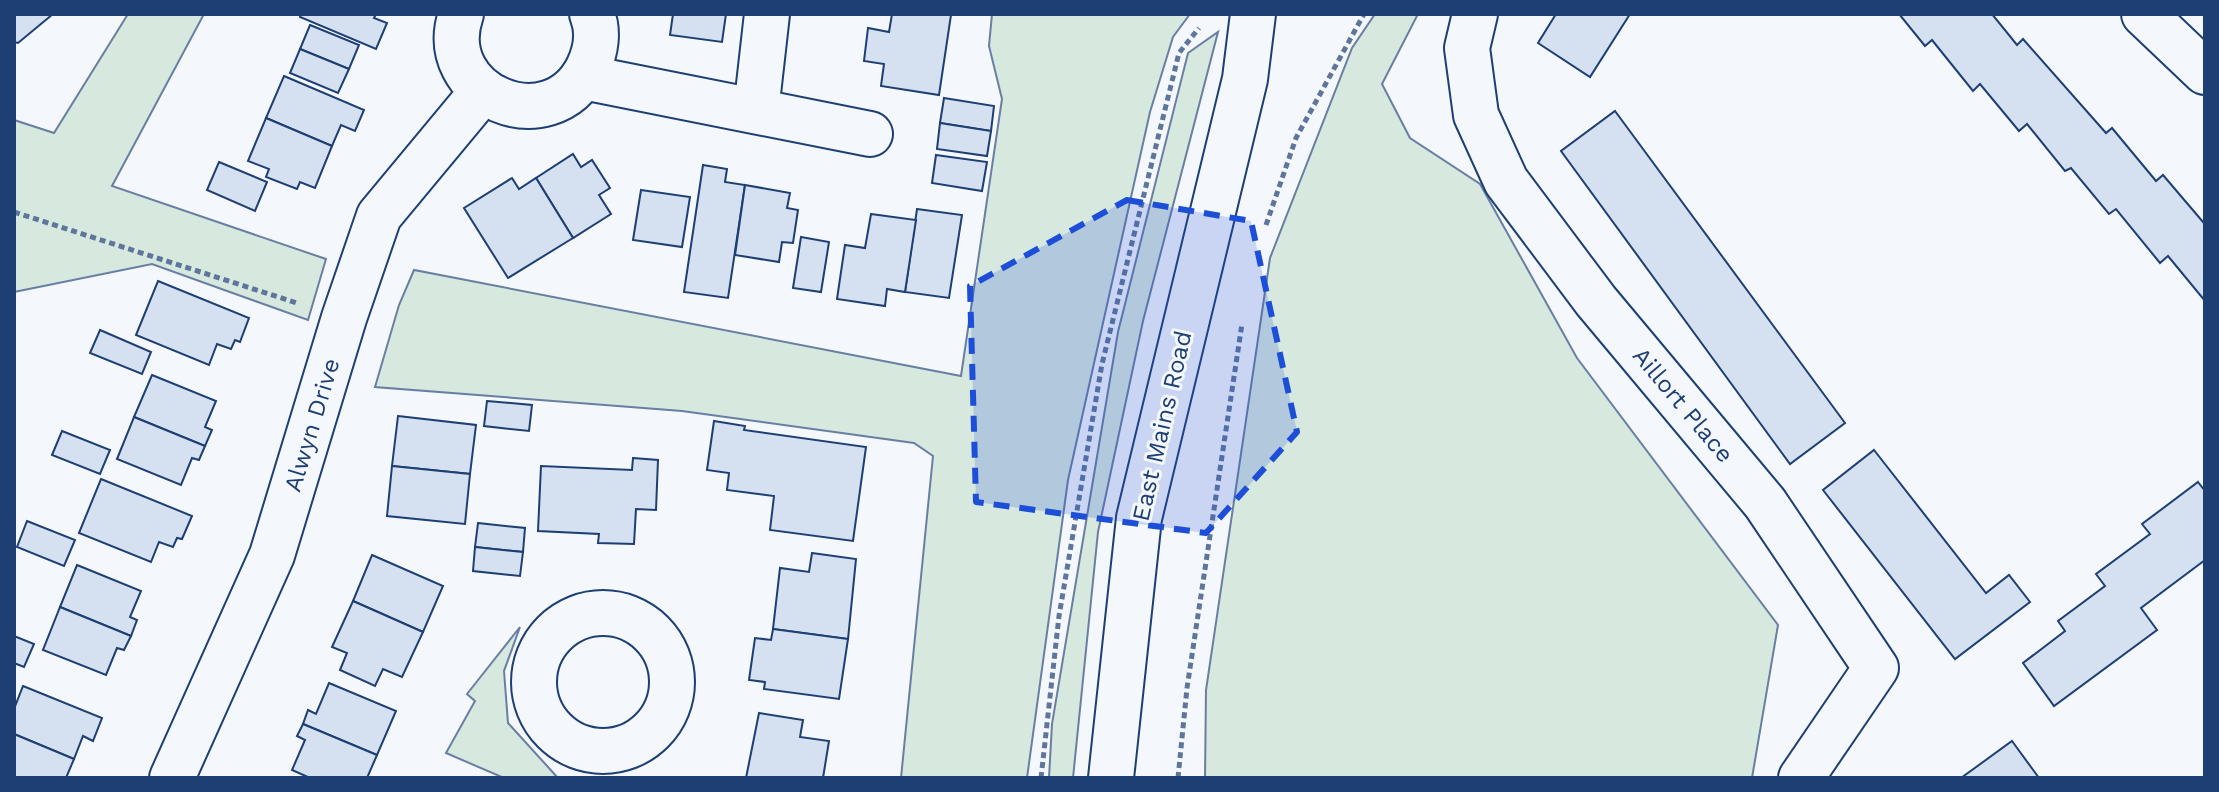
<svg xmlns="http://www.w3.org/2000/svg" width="2219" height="792" viewBox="0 0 2219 792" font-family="'Work Sans',sans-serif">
<rect width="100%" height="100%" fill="#f4f7fb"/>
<g fill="#d7e8df" stroke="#687fa3" stroke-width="2">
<polygon points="128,14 204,14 112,186 326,259 308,320 152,264 14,292 14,120 54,133"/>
<polygon points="992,14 1190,14 1173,37 1150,112 1068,480 1027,778 901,778 933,456 914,443 682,411 375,387 399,305 414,270 961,376 1002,99 989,46"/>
<polygon points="1375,14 1418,14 1382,84 1410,138 1480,184 1577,358 1778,625 1752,778 1205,778 1206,690 1270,258 1352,48"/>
<polygon points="1218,32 1143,321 1098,532 1073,778 1049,778 1052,724 1118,332 1188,53"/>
<polygon points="520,627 504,671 508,723 558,778 504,778 446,753 475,701 467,694"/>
</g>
<g fill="#d5e0f0" stroke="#1d3f73" stroke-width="2">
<polygon points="14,14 53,14 18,43 14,42"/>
<polygon points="301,14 376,14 374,18 387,23 376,49 300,17"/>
<polygon points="673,14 726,14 722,42 670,35"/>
<polygon points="892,14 951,15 939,95 881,86 884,64 864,61 868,28 889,32"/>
<polygon points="1556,14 1630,14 1590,77 1538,43"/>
<polygon points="1899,14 1992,14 2017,45 2023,39 2106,133 2112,128 2156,181 2163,175 2203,222 2205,220 2205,301 2168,256 2160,263 2116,209 2109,214 2071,168 2065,171 2027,124 2019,131 1980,84 1973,91 1932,40 1925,46"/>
<polygon points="310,25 359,45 349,69 300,49"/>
<polygon points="300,49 349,69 338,93 290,73"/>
<polygon points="284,76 364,110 355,131 341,125 332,146 266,118"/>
<polygon points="944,98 994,106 991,131 940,123"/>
<polygon points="1615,111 1845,423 1790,464 1561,151"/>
<polygon points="266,118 332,146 315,188 300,182 297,189 266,177 269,169 248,161"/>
<polygon points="940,123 991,131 987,156 937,149"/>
<polygon points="573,154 581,167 592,160 610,188 599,195 611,214 573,238 536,178"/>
<polygon points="936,155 987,162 982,191 932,183"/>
<polygon points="219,162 267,182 255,211 207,190"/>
<polygon points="703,165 727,169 725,182 745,185 728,298 684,292"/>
<polygon points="512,178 519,189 536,178 573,238 508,278 464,208"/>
<polygon points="745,185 790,193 787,208 798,210 793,243 782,242 779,262 735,255"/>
<polygon points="641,190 690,197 682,247 633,240"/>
<polygon points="917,209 962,215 949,298 905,292"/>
<polygon points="871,214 916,220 905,292 887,289 885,306 837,299 845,245 865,248"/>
<polygon points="801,237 829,242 821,292 793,288"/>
<polygon points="158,281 249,318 240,342 235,340 231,349 217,344 209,365 136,335"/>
<polygon points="100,330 151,352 142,374 90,353"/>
<polygon points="152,375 216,401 205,427 212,430 205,446 134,417"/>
<polygon points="487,401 532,405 529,431 484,426"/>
<polygon points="398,416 476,425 470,474 392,466"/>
<polygon points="134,417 205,446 199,460 192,458 181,485 117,459"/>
<polygon points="714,421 745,426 744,430 866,447 853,541 770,530 774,496 727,490 729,473 707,470"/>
<polygon points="62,431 110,450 100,474 52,455"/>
<polygon points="1874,450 1986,593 2009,575 2030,602 1955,659 1823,490"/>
<polygon points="633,458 658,460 656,510 636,509 634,544 598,543 599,534 538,531 541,466 632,470"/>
<polygon points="392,466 470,474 465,524 387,516"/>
<polygon points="101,479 192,516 182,539 177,538 173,547 159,542 151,562 79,533"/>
<polygon points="2198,482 2205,491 2205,560 2141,608 2157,630 2054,706 2023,663 2065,631 2058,621 2105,586 2096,574 2150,534 2142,524"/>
<polygon points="27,521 75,540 64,566 17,547"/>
<polygon points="478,523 525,528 523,552 475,547"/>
<polygon points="475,547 523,552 520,576 473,571"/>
<polygon points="812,553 856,559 848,639 773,629 780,568 809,572"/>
<polygon points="372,555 443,586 423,632 353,601"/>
<polygon points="77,565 141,591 130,617 137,620 131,636 60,607"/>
<polygon points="353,601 423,632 402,677 383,669 375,686 340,670 347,653 332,647"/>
<polygon points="60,607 131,636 124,650 117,648 106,675 43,650"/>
<polygon points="773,629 848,639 839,699 764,689 765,682 749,680 755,638 771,640"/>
<polygon points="14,636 34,644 24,667 14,663"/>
<polygon points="329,683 396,711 377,755 303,724 308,710 316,714"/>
<polygon points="23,686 102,718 93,741 83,736 74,759 14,734 14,709"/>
<polygon points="759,713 803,720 800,737 829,741 823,778 746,778"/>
<polygon points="303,724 377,755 367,778 310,778 292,770 305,740 297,736"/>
<polygon points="14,734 74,759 66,778 14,778"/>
<polygon points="2012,741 2039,778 1961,778"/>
</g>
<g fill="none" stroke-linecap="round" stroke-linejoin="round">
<defs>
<g id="minor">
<path d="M461 14C433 95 550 144 588 68 596 51 599 31 592 14"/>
<polyline points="1475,14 1467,48 1476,115 1506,181 1596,301 1765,503 1876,668 1801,778"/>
<polyline points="2144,14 2205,72"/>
<polyline points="583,77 870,134"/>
<polyline points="756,111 767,14"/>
<circle cx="603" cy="682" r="69"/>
<polyline points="172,778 272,555 344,318 379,216 482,92"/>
</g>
<polyline id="major" points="1111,778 1139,518 1245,79 1253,14"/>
</defs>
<use href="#minor" stroke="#1d3f73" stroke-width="48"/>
<use href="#major" stroke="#1d3f73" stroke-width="48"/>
<g stroke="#5e769c" stroke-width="5" stroke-dasharray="6 4" stroke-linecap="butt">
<polyline points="14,212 297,303"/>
<polyline points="1266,225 1296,138 1364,14"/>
<polyline points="1041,778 1059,616 1102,364 1179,53 1199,28"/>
<polyline points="1178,778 1187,688 1242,324"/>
</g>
<use href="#minor" stroke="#f4f7fb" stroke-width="44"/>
<use href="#major" stroke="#f4f7fb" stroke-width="44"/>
</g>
<path fill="#1d4ed8" fill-opacity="0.2" stroke="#1d4ed8" stroke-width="6" stroke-dasharray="16 10" stroke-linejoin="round" d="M1127 200 1251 221 1297 432 1206 533 976 502 970 286Z"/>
<g text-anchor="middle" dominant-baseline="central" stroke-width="6" stroke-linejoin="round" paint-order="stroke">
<g font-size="24" fill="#1d3f73" stroke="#f4f7fb">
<text transform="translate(1683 405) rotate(50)">Aillort Place</text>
<text transform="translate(312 425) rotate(-73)">Alwyn Drive</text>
<text transform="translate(1162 426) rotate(-77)">East Mains Road</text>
</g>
</g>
<rect width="2219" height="792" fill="none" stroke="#1d3f73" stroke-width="32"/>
</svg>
